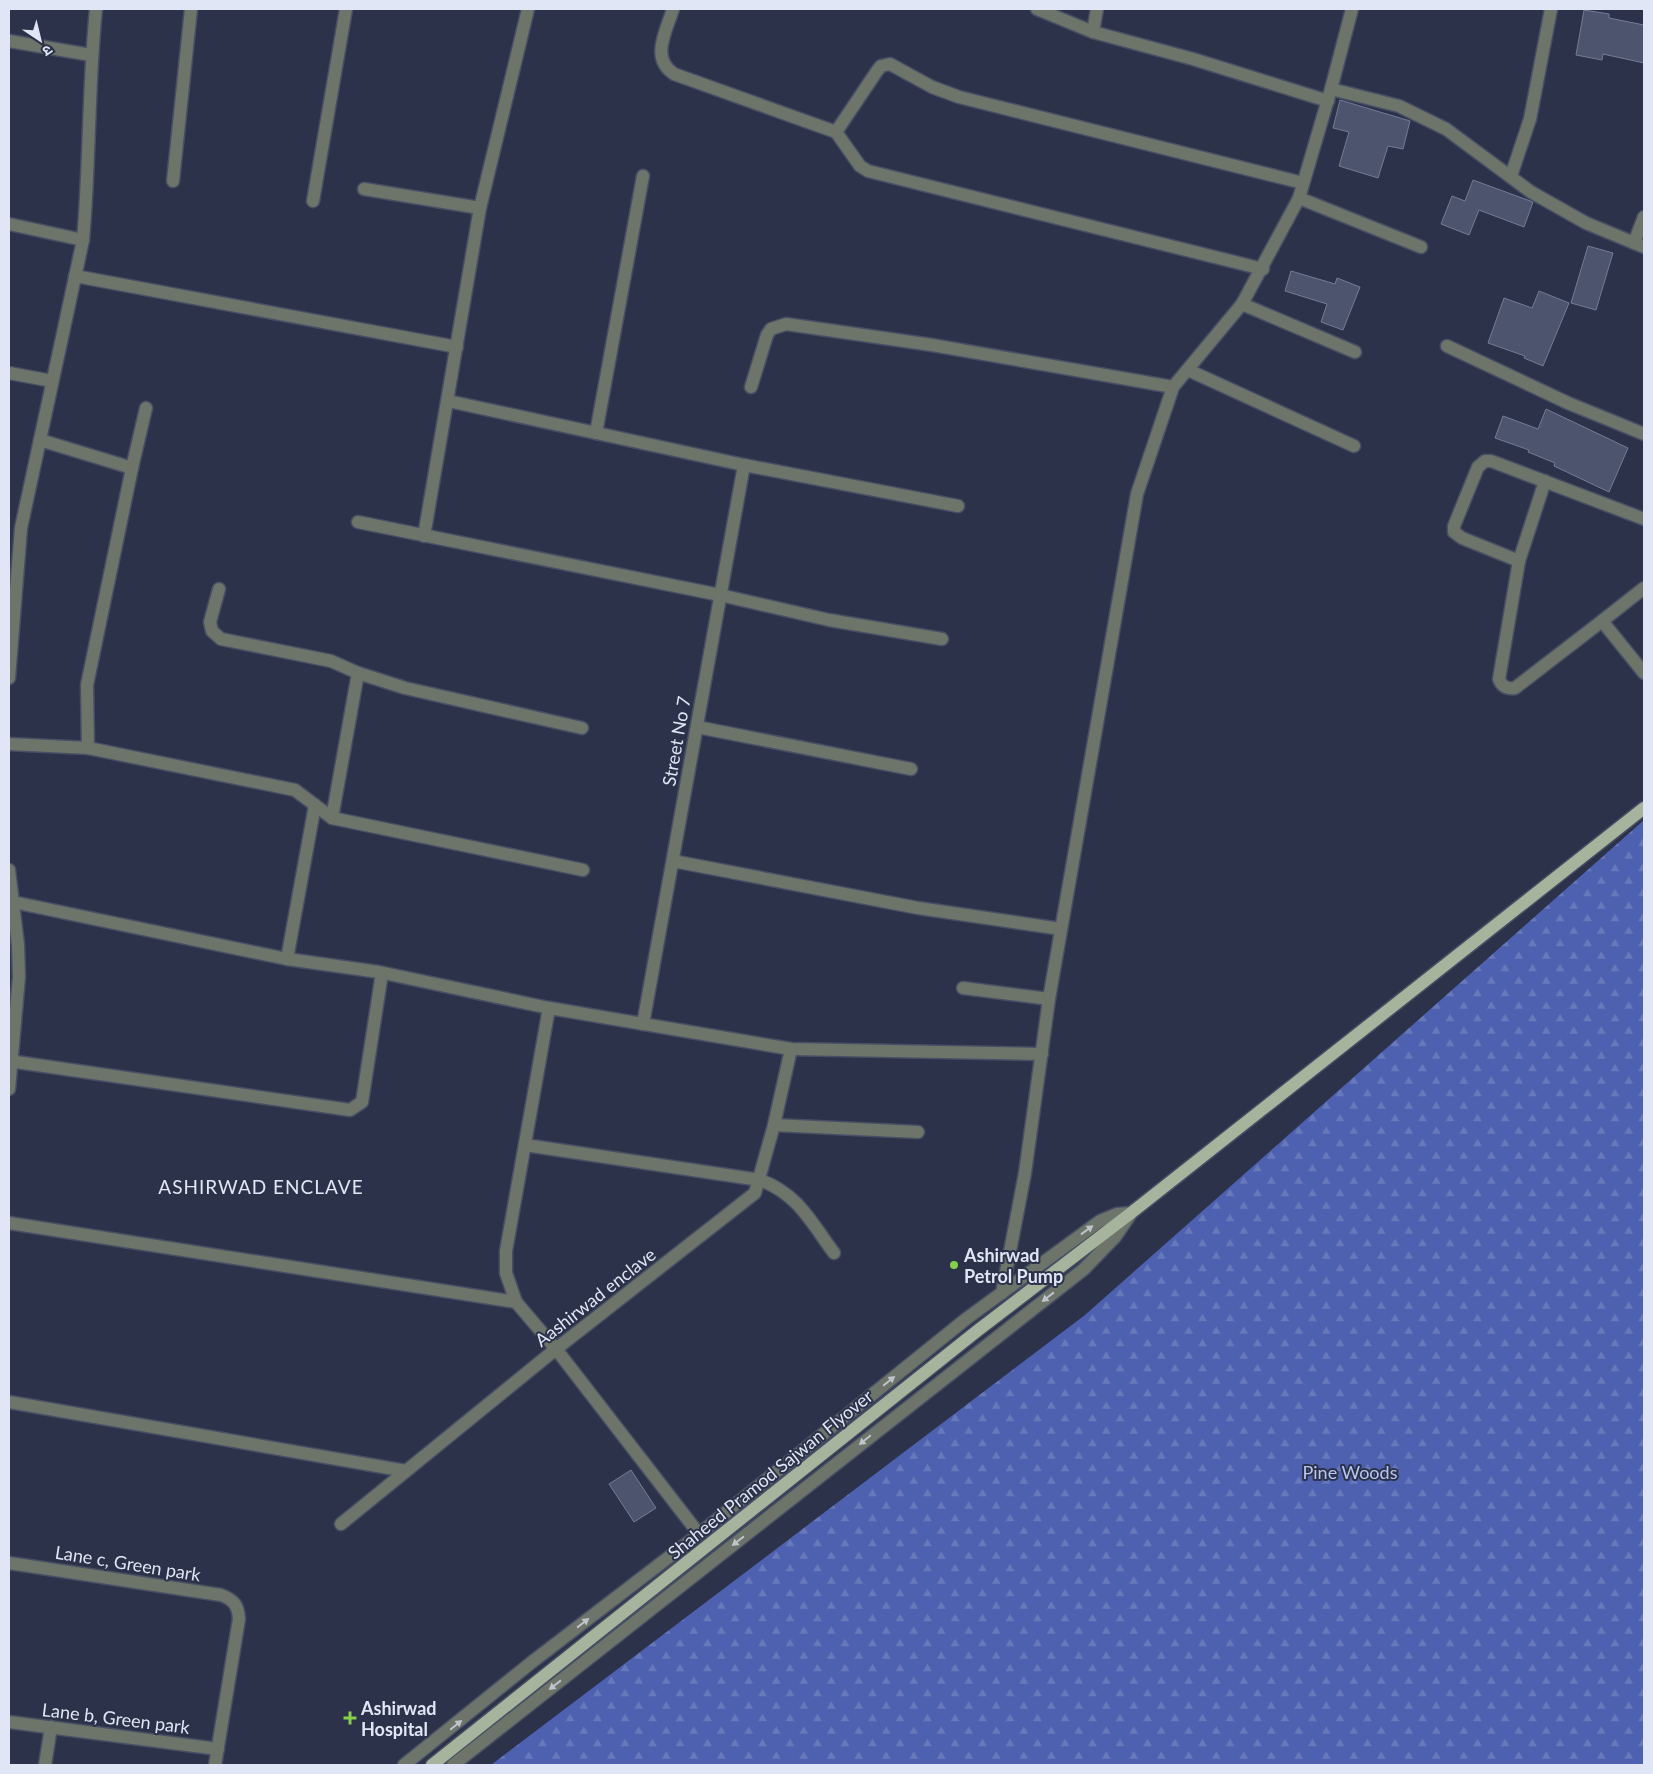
<svg xmlns="http://www.w3.org/2000/svg" width="1653" height="1774" viewBox="0 0 1653 1774" font-family="Lato,'Noto Sans Devanagari',sans-serif">
<defs>
<pattern id="forest-firs" width="22" height="20" patternUnits="userSpaceOnUse" patternTransform="scale(1.25)"><rect width="22" height="20" fill="#4e61b0"/><path d="M5 1l3.5 6h-7zM16 11l3.5 6h-7z" fill="#6778bb"/></pattern>
</defs>
<rect width="100%" height="100%" fill="#2b3249"/>
<polygon fill="url(#forest-firs)" points="1644,820 1644,1765 491,1765 1085,1315"/>
<g fill="#4d556e" stroke="#737c97">
<polygon points="1584,10 1609,14 1609,18 1644,25 1644,63 1603,54 1602,60 1576,55"/>
<polygon points="1340,100 1410,121 1403,149 1388,146 1378,178 1339,166 1349,132 1333,128"/>
<polygon points="1473,180 1533,202 1524,227 1479,210 1469,235 1441,224 1452,196 1465,201"/>
<polygon points="1588,246 1613,253 1596,310 1571,303"/>
<polygon points="1291,271 1335,284 1337,278 1360,287 1343,330 1321,322 1327,304 1285,291"/>
<polygon points="1539,291 1569,303 1543,366 1524,358 1525,356 1488,343 1504,298 1532,308"/>
<polygon points="1546,409 1628,448 1609,492 1554,466 1555,463 1528,452 1529,450 1495,438 1503,416 1538,429"/>
<polygon points="631,1470 656,1508 634,1522 609,1484"/>
</g>
<g fill="none" stroke-linecap="round" stroke-linejoin="round">
<defs>
<g id="minor">
<path d="M673 9C666 32 650 58 674 74L836 132 860 166 868 171 1263 269"/>
<polyline points="1037,9 1093,32 1193,59 1328,101"/>
<polyline points="1093,32 1097,9"/>
<polyline points="9,41 91,55"/>
<polyline points="1331,89 1399,106 1446,129 1531,192 1586,223 1644,247"/>
<polyline points="836,132 877,71 881,66 890,64 932,87 959,97 1303,183"/>
<polyline points="1511,176 1530,119 1551,9"/>
<polyline points="173,181 191,9"/>
<polyline points="364,189 480,208"/>
<polyline points="1299,198 1421,247"/>
<polyline points="313,201 346,9"/>
<polyline points="9,224 83,240"/>
<polyline points="1634,243 1644,217"/>
<polyline points="75,276 457,347"/>
<polyline points="1242,304 1355,352"/>
<polyline points="1447,346 1568,403 1644,434"/>
<polyline points="1188,370 1354,446"/>
<polyline points="9,373 52,381"/>
<polyline points="751,387 767,335 771,329 786,324 932,345 1173,387"/>
<polyline points="448,401 744,465 958,506"/>
<polyline points="596,433 643,176"/>
<polyline points="40,440 132,468 87,685 88,748"/>
<polyline points="132,468 146,408"/>
<path d="M1545 481 1519 561 1499 679C1502 687 1507 689 1515 688L1602 621"/>
<polyline points="358,522 720,595 829,620 942,639"/>
<polyline points="424,536 480,208 528,9"/>
<polyline points="1519,561 1462,538 1454,532 1454,526 1478,467 1485,461 1491,461 1644,519"/>
<polyline points="1644,588 1602,621 1644,673"/>
<polyline points="219,589 210,622 212,631 221,639 331,661 358,673 405,688 582,728"/>
<path d="M9 678 21 528 83 240C90 163 88 86 96 9"/>
<polyline points="697,727 911,769"/>
<polyline points="9,744 88,748 295,790 332,818 583,870"/>
<polyline points="332,818 358,673"/>
<polyline points="673,861 918,908 1061,929"/>
<polyline points="9,870 18,945 19,977 9,1089"/>
<polyline points="13,902 287,959 379,972 549,1008 791,1049 1042,1054"/>
<polyline points="287,959 315,805"/>
<polyline points="963,988 1049,999"/>
<polyline points="549,1008 506,1251 506,1273 516,1302 556,1349 699,1534"/>
<polyline points="643,1024 744,465"/>
<polyline points="9,1061 350,1110 362,1102 382,973"/>
<polyline points="774,1125 918,1132"/>
<path d="M525 1145 760 1180C798 1194 811 1222 834 1253"/>
<polyline points="9,1223 516,1302"/>
<polyline points="1002,1293 1025,1173 1049,999 1137,494 1173,387 1242,304 1299,198 1331,89 1352,9"/>
<polyline points="9,1402 406,1471"/>
<polyline points="341,1524 556,1349 755,1193 774,1125 791,1049"/>
<path d="M9 1563 221 1595C234 1600 238 1605 239 1619L215 1765"/>
<polyline points="9,1722 218,1749"/>
<polyline points="45,1765 51,1727"/>
<polyline points="404,1765 532,1662 699,1534 966,1319 1100,1221 1117,1214 1131,1213"/>
<polyline points="453,1765 1084,1269 1115,1237 1130,1215"/>
</g>
<polyline id="major" points="432,1765 977,1331 1131,1213 1644,808"/>
</defs>
<use href="#minor" stroke="#484f65" stroke-width="15"/>
<use href="#major" stroke="#484f65" stroke-width="15"/>
<use href="#minor" stroke="#6d7469" stroke-width="12"/>
<use href="#major" stroke="#a6b49d" stroke-width="12"/>
</g>
<defs><path id="oneway-solid" d="M-6-.8H1V-3.2L6.5 0L1 3.2V.8H-6Z" transform="scale(1.25)"/></defs>
<g fill="#bec4cb">
<use href="#oneway-solid" transform="translate(1087 1230) rotate(-36)"/>
<use href="#oneway-solid" transform="translate(1048 1297) rotate(142)"/>
<use href="#oneway-solid" transform="translate(889 1381) rotate(-39)"/>
<use href="#oneway-solid" transform="translate(865 1440) rotate(141)"/>
<use href="#oneway-solid" transform="translate(738 1541) rotate(142)"/>
<use href="#oneway-solid" transform="translate(583 1623) rotate(-38)"/>
<use href="#oneway-solid" transform="translate(555 1685) rotate(142)"/>
<use href="#oneway-solid" transform="translate(456 1725) rotate(-39)"/>
</g>
<g fill="#86cf4c" stroke="#2b3249" stroke-width="2">
<circle cx="954" cy="1265" r="5"/>
<path d="M347.5 1710.5h5v5h5v5h-5v5h-5v-5h-5v-5h5z"/>
</g>
<g text-anchor="middle" dominant-baseline="central" stroke-width="4" stroke-linejoin="round" paint-order="stroke">
<g font-size="18" fill="#e0e6f5" stroke="#2b3249">
<text transform="translate(676 741) rotate(-80)">Street No 7</text>
<text transform="translate(595 1297) rotate(-38)">Aashirwad enclave</text>
<text transform="translate(770 1474) rotate(-39)">Shaheed Pramod Sajwan Flyover</text>
<text transform="translate(128 1563) rotate(9)">Lane c, Green park</text>
<text transform="translate(116 1718) rotate(7)">Lane b, Green park</text>
</g>
<g font-size="18" font-weight="bold" fill="#e0e6f5" stroke="#2b3249" text-anchor="start">
<text x="964" y="1255">Ashirwad<tspan x="964" dy="21">Petrol Pump</tspan></text>
<text x="361" y="1708">Ashirwad<tspan x="361" dy="21">Hospital</tspan></text>
</g>
<g font-size="18" fill="#b8c6f1" stroke="#2b3249">
<text x="1350" y="1472">Pine Woods</text>
</g>
<g font-size="19" letter-spacing="1" fill="#e0e6f5" stroke="#2b3249">
<text x="261" y="1186">ASHIRWAD ENCLAVE</text>
</g>
</g>
<rect width="1653" height="1774" fill="none" stroke="#e0e6f5" stroke-width="20"/>
<g transform="translate(40 40) rotate(145)" stroke="#2b3249" stroke-width="4" paint-order="stroke">
<path d="M0-4L9 19L0 12L-9 19Z" fill="#e0e6f5"/>
<text y="-8" font-size="14" font-weight="bold" text-anchor="middle" fill="#e0e6f5">उ</text>
</g>
</svg>
